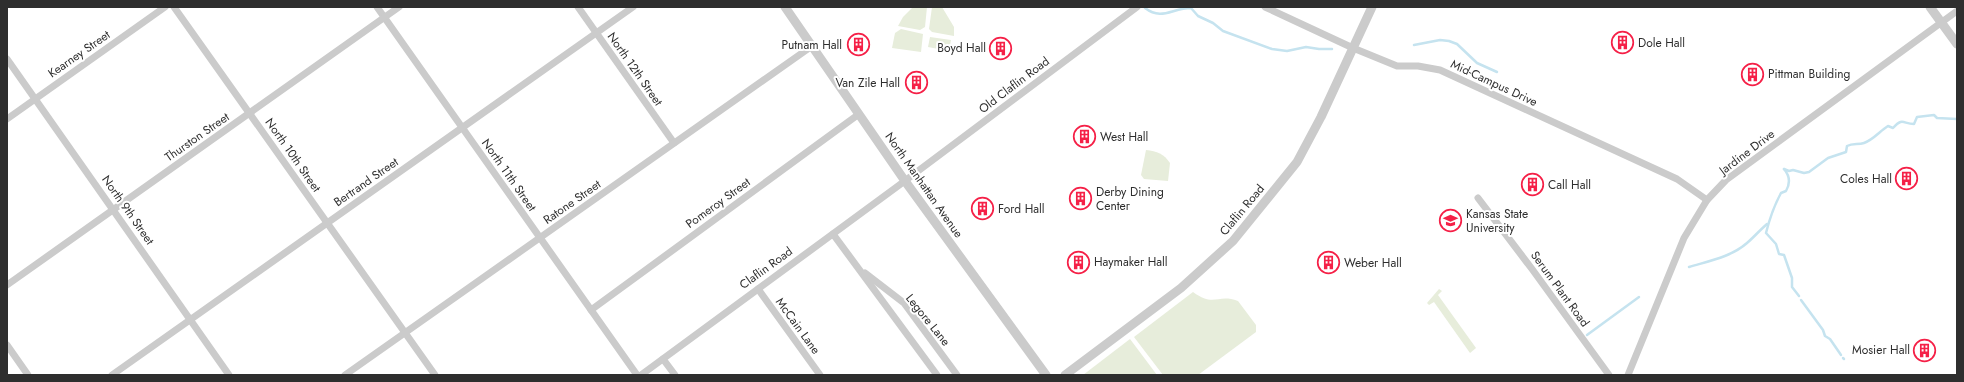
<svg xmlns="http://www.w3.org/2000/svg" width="1964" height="382" viewBox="0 0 1964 382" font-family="Jost,sans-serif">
<rect width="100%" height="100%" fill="#fff"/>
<g fill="#e7eddb">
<polygon points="913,7 927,7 925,27 920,30 898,26 903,17"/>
<polygon points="932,7 942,7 954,27 954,36 932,32 929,29"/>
<polygon points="901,29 923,34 921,52 892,48 895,33"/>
<polygon points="930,37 951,40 949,51 928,47"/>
<path d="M1146 150C1157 151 1164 154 1170 163L1168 181 1144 179 1141 175Z"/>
<polygon points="1439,289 1442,291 1438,295 1476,348 1470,353 1434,302 1429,305 1427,303"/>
<path d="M1193 292C1215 308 1217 293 1238 301L1256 325V332L1198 375H1163L1134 337Z"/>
<polygon points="1130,339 1157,375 1083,375"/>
</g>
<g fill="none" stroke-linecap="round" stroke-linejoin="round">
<g stroke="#c5e3ef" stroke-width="2.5">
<path d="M1145 8C1162 21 1172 8 1191 8L1198 16 1213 23 1223 31 1272 49 1287 51 1306 47 1319 49H1332"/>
<polyline points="1414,45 1440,40 1449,41 1457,44 1477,63 1497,72"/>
<path d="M1784 169 1789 171 1793 170 1804 173 1809 172 1828 158 1846 152 1847 146C1853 143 1858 145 1864 143 1873 140 1880 131 1888 126L1893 128C1903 117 1903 124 1914 124L1917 117 1934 115 1937 118 1957 119"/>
<path d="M1784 169C1790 176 1790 184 1786 191L1781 193C1775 204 1769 221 1766 233L1776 244 1779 254 1784 255 1792 278V287L1799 296"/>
<path d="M1689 267C1709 261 1731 257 1747 243 1754 237 1760 230 1767 224"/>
<polyline points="1801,300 1823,330 1825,336 1830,339 1841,355"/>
<polyline points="1587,335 1639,297"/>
<polyline points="1843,358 1844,359"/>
</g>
<g stroke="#cbcbcb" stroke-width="7">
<polyline points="174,7 435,375"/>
<polyline points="377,7 637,375"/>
<polyline points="578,7 674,143"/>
<polyline points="1265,7 1353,48 1397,66 1418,66 1440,70 1677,179 1707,200"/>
<polyline points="7,59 229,375"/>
<polyline points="7,119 165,7"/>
<polyline points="1478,198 1532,269 1609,375"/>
<polyline points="833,234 937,375"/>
<polyline points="865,273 904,303 957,375"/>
<polyline points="7,285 399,7"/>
<polyline points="758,289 820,375"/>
<polyline points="591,310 859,114"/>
<polyline points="7,345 28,375"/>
<polyline points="663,359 675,375"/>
<polyline points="112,375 633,7"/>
<polyline points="345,375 812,46"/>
<polyline points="641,375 898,186 1137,7"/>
<polyline points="1628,375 1684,238 1707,200 1726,180 1957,11"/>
</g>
<g stroke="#cbcbcb" stroke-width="9">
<polyline points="785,7 905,181 1046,375"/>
<polyline points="1930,7 1957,44"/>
<polyline points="1065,375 1181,288 1233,241 1297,162 1321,117 1372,7"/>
</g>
</g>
<defs>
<symbol id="building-ring" viewBox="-11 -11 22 22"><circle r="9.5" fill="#fff" stroke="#f52047" stroke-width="1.5"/><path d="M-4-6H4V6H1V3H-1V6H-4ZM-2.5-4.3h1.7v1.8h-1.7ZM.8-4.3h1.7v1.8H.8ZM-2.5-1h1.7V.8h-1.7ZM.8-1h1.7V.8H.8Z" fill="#f52047"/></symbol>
<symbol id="university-ring" viewBox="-11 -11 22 22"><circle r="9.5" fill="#fff" stroke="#f52047" stroke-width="1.5"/><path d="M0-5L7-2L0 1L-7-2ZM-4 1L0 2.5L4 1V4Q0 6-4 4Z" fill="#f52047"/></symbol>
</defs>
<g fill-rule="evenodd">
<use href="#building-ring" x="1610" y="30" width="25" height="25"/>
<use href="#building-ring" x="846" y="32" width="25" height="25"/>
<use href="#building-ring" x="988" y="36" width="25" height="25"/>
<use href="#building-ring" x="1740" y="62" width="25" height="25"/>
<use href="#building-ring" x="904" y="70" width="25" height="25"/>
<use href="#building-ring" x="1072" y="124" width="25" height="25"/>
<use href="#building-ring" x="1894" y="166" width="25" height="25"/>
<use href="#building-ring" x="1520" y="172" width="25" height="25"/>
<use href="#building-ring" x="1068" y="186" width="25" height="25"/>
<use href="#building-ring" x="970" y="196" width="25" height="25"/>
<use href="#university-ring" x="1438" y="208" width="25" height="25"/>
<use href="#building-ring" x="1066" y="250" width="25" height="25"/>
<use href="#building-ring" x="1316" y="250" width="25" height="25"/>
<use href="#building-ring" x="1912" y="338" width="25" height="25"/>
</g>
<g text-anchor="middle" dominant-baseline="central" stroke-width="4" stroke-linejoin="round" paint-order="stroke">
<g font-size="12" fill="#2e2e2e" stroke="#fff" text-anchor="start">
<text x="1638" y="43">Dole Hall</text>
<text x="842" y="45" text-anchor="end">Putnam Hall</text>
<text x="986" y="48" text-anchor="end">Boyd Hall</text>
<text x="1768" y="74">Pittman Building</text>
<text x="900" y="83" text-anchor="end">Van Zile Hall</text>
<text x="1100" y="137">West Hall</text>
<text x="1892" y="179" text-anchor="end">Coles Hall</text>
<text x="1548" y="185">Call Hall</text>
<text x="1096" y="192">Derby Dining<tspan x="1096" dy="14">Center</tspan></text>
<text x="998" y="209">Ford Hall</text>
<text x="1466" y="214">Kansas State<tspan x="1466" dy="14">University</tspan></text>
<text x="1094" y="262">Haymaker Hall</text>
<text x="1344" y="263">Weber Hall</text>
<text x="1910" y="350" text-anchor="end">Mosier Hall</text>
</g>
<g font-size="12" fill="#2e2e2e" stroke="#fff">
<text transform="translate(79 54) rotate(-35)">Kearney Street</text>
<text transform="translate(635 69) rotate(55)">North 12th Street</text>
<text transform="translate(1494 83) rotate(25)">Mid-Campus Drive</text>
<text transform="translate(1014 85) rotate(-37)">Old Claflin Road</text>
<text transform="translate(197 137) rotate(-35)">Thurston Street</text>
<text transform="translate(1747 152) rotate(-37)">Jardine Drive</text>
<text transform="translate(293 155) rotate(55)">North 10th Street</text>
<text transform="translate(509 175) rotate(55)">North 11th Street</text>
<text transform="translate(366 182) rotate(-35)">Bertrand Street</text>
<text transform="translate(924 185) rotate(55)">North Manhattan Avenue</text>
<text transform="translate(572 202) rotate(-35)">Ratone Street</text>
<text transform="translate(718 203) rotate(-36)">Pomeroy Street</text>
<text transform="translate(128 210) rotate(55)">North 9th Street</text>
<text transform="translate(1242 210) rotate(-50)">Claflin Road</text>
<text transform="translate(766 268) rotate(-36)">Claflin Road</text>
<text transform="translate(1560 289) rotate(54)">Serum Plant Road</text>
<text transform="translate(928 320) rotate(51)">Legore Lane</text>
<text transform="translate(798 326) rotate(54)">McCain Lane</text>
</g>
</g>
<rect width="1964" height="382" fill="none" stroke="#2e2e2e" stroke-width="16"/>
</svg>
